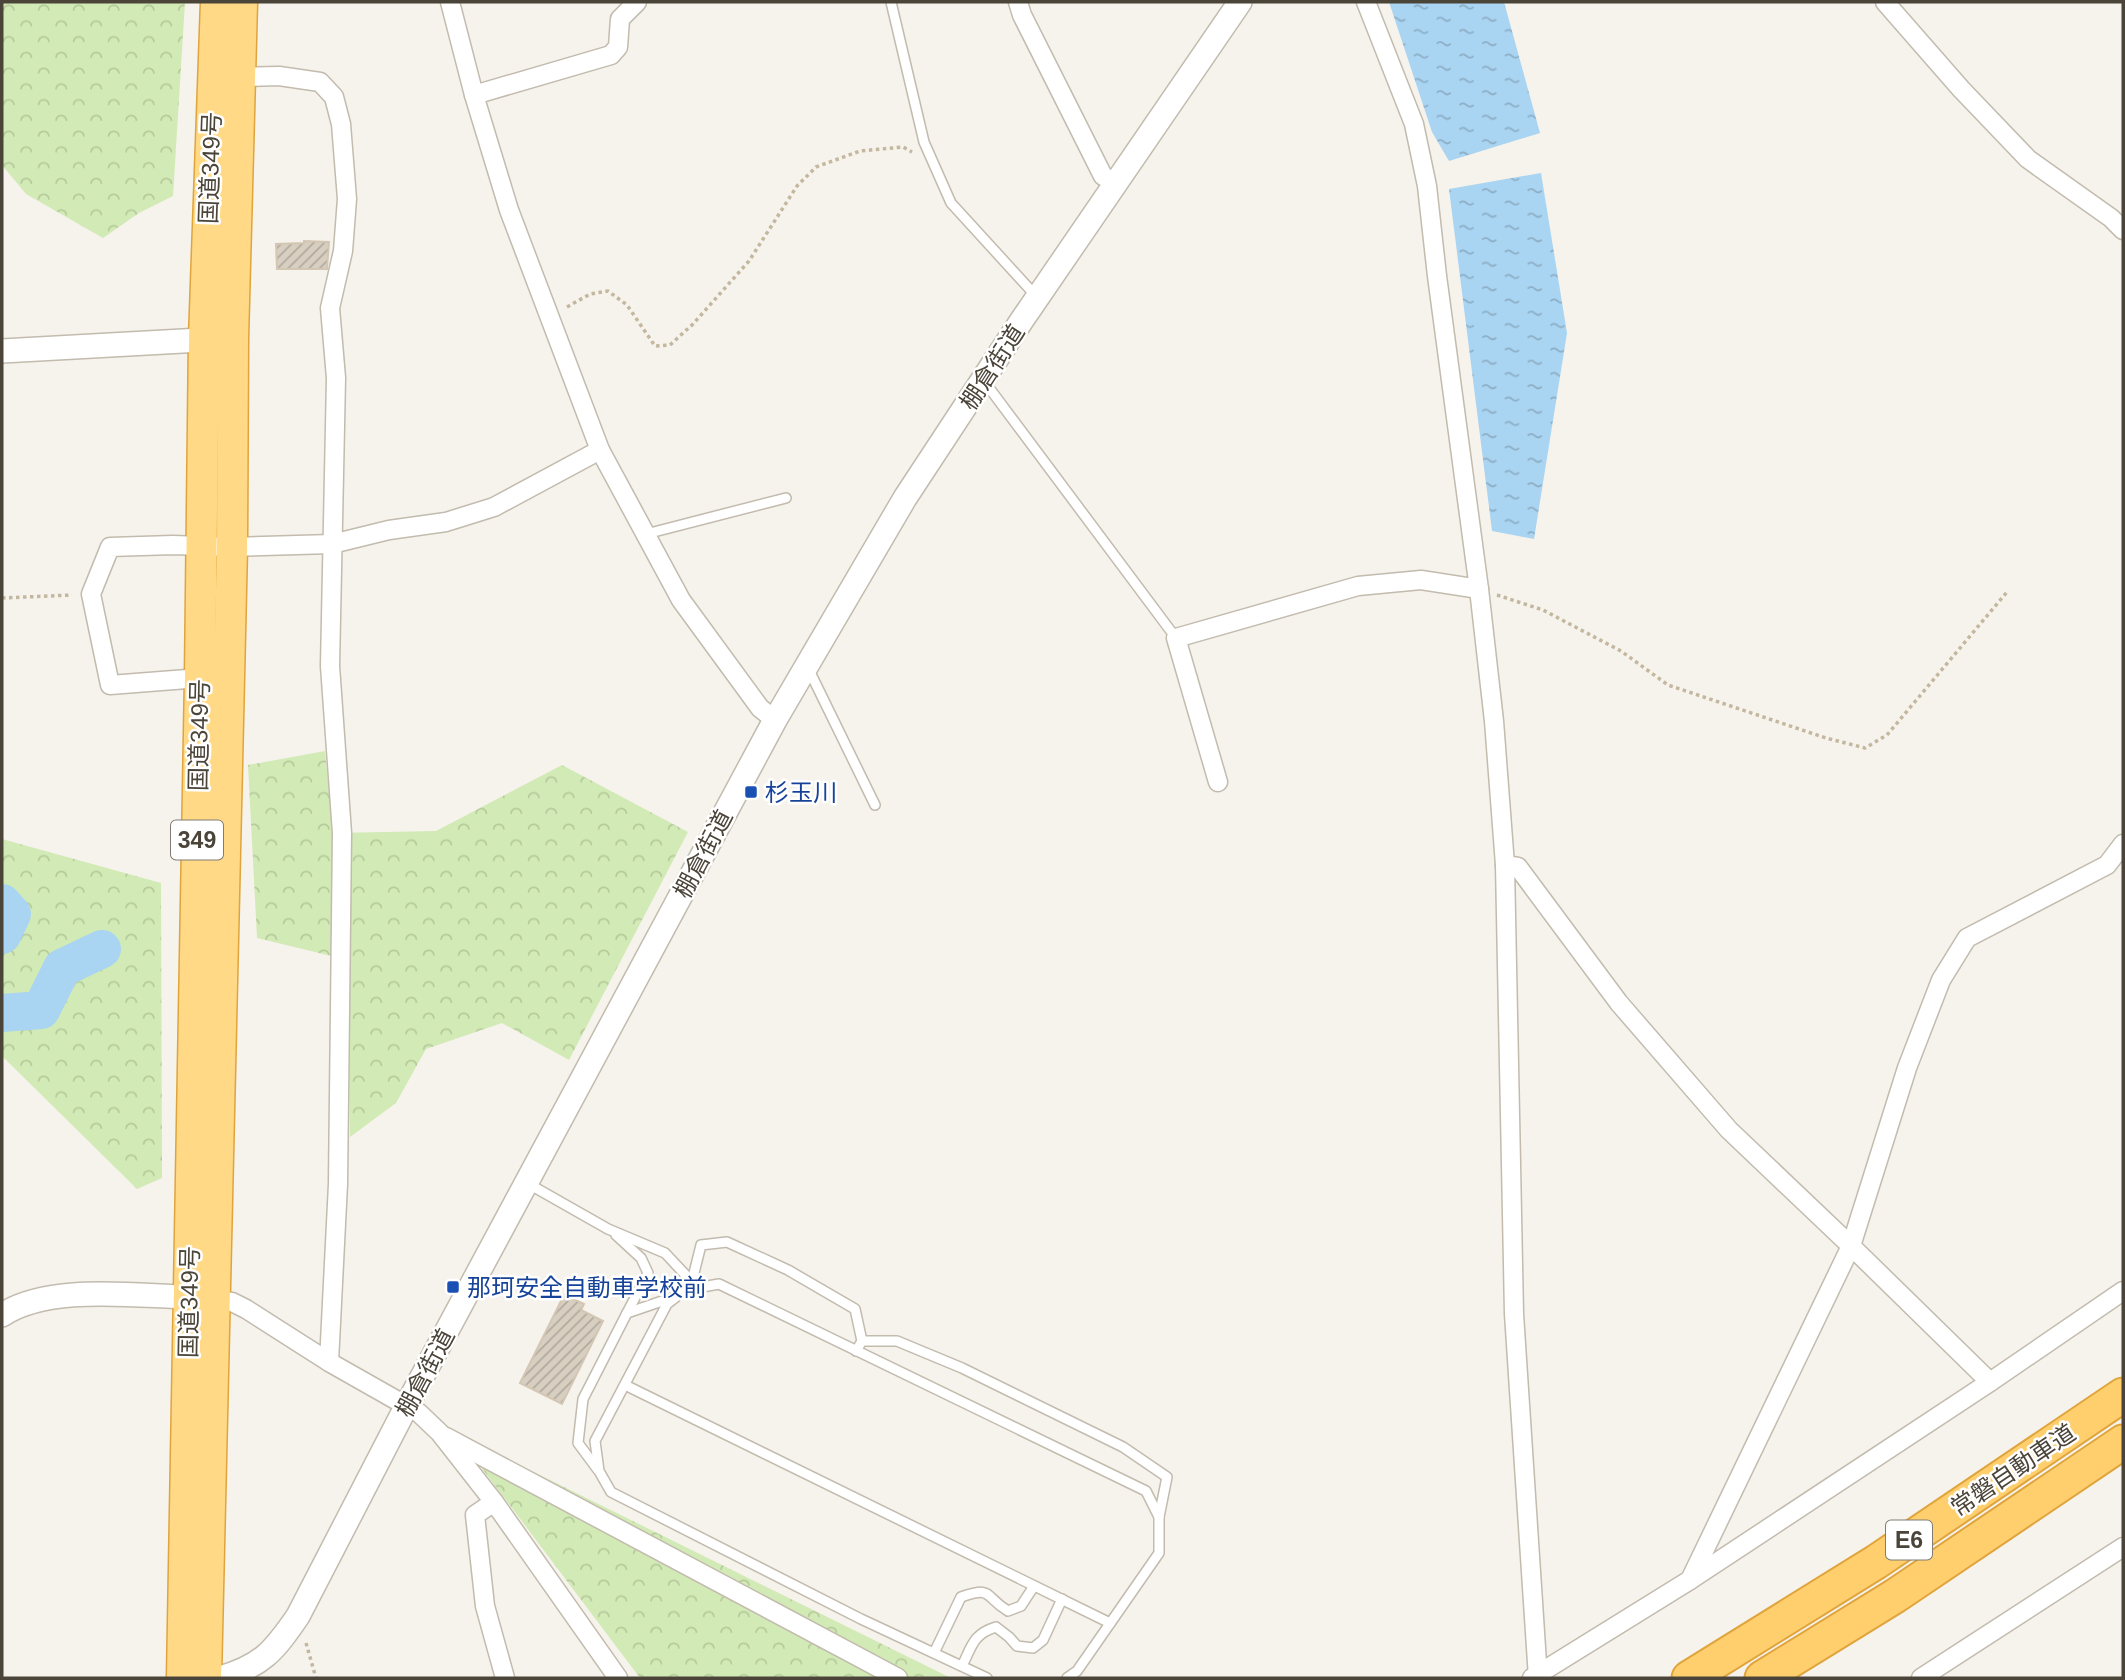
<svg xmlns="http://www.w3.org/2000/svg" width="2125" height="1680" viewBox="0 0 2125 1680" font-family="Helvetica,'Noto Sans JP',sans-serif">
<defs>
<pattern id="forest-crowns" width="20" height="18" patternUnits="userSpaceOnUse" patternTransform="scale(1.75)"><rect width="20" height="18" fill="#d2eab5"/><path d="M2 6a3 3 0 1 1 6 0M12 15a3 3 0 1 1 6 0" fill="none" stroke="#b6ca9c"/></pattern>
<pattern id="water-ripples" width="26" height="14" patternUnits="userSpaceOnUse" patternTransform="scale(1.75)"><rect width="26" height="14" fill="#a9d4f2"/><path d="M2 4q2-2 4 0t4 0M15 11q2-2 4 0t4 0" fill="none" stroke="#8caec5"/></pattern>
<pattern id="building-hatch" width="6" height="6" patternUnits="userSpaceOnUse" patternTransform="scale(1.75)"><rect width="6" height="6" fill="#d8cfc1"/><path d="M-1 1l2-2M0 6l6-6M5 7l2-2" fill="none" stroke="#b1aa9e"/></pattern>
</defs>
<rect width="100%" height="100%" fill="#f6f3ec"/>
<g fill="url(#forest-crowns)">
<polygon points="2,2 185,2 173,196 139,213 103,238 26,194 2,165"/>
<polygon points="325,751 333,833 436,831 562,765 688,832 569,1060 502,1023 426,1049 396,1103 350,1137 348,960 257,938 248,765"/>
<polygon points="2,839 161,883 162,1178 137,1189 2,1056"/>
<polygon points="485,1448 951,1678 640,1678 481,1467"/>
</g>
<g fill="url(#water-ripples)">
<polygon points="1389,2 1504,2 1540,133 1449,161 1432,132"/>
<polygon points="1541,173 1567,333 1534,539 1492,531 1449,189"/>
</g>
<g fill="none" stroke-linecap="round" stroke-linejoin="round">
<g stroke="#a9d4f2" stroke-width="38">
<polyline points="2,903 12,914 2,935"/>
<polyline points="2,1013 41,1010 62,968 102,949"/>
</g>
</g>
<g fill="url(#building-hatch)" stroke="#d3c7b4" stroke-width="2">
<polygon points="304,241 329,242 327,269 277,269 276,244 304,243"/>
<polygon points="564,1295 584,1304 581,1310 603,1321 562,1404 520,1383"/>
</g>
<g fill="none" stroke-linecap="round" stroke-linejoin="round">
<defs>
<g id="service">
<polyline points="891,2 924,142 951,203 1036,296"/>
<polyline points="984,381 1176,638"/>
<polyline points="646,534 786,498"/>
<polyline points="808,668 875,805"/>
<polyline points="527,1183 608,1229 665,1253 696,1286"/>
<polyline points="616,1235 641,1258 648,1273 627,1313"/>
<polyline points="697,1288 694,1273 701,1245 727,1242 788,1270 855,1309 862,1341"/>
<polyline points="856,1351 862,1341 897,1341 962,1368 1123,1447 1167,1477 1159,1517"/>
<polyline points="625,1385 1110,1623"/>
<polyline points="598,1470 578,1443 583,1399 627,1313 671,1298"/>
<path d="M934 1653 961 1597C994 1586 983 1596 1008 1611L1021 1606 1034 1586"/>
<path d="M962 1666C972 1646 973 1634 996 1627L1009 1637 1017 1646 1033 1648 1043 1640 1062 1599"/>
<polyline points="987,1678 861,1619 611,1492 599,1471 595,1441 667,1304 685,1290 719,1284 1146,1491 1159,1517 1159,1553 1077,1671 1067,1678"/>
</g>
<g id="minor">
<polyline points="450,2 474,95 509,210 600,450 681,600 760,708 775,720"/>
<polyline points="1018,2 1022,15 1103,176 1115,182"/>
<polyline points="1366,2 1414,124 1427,186 1437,276 1479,589 1494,721 1505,865 1514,1314 1538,1678"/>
<polyline points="1885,2 1961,89 2028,159 2111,218 2123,230"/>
<polyline points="239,77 279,76 320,82 334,97 341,124 347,199 343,251 330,308 336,378 330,666 342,833 338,1184 329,1362"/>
<polyline points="474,95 611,55 618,47 620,19 637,2"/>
<polyline points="200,678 110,685 91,594 110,547 173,545 232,547 332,544 389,530 446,522 494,507 600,450"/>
<polyline points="1218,782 1176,638 1358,586 1421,580 1479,589"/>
<polyline points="1505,865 1518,867 1619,1003 1729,1130 1851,1246 1990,1382"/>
<polyline points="206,1297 232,1302 246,1309 329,1362 419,1413 440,1433 494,1502 618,1678"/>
<polyline points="446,1437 898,1678"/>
<polyline points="494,1502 475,1515 485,1606 505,1678"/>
<polyline points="1690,1580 1851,1246 1907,1068 1941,980 1967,938 2107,865 2123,844"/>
<polyline points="1532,1678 1690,1580 1990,1382 2123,1291"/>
<polyline points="1921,1678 2123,1547"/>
</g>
<g id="tertiary">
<polyline points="2,351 219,339"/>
<path d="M2 1315C49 1284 134 1296 189 1297"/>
<path d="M220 1678C262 1666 274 1651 298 1616L407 1405 775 720 905 498 1022 320 1240 2"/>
</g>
<g id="trunk">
<polyline points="182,1678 200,678 204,339 216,2"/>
<polyline points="206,1678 232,547 233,339 242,2"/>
</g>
<g id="motorway">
<polyline points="1689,1678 1876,1562 2123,1395"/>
<polyline points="1762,1678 1895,1596 2123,1442"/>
</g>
</defs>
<use href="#service" stroke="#c2bbae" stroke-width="12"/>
<use href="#minor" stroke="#c2bbae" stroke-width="21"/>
<use href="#tertiary" stroke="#c2bbae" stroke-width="26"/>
<use href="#trunk" stroke="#e0a43c" stroke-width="33"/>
<use href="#motorway" stroke="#e0a43c" stroke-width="37"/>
<g stroke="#c4b79f" stroke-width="3.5" stroke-dasharray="3.5 3.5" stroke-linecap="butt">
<polyline points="567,307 590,294 608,291 627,305 655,346 670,345 693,324 749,261 797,186 816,167 860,151 903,147 912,152"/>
<polyline points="1497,595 1543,610 1621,651 1668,685 1826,738 1865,748 1887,735 2007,592"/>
<polyline points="2,598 72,595"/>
<polyline points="306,1643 316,1678"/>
</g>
<use href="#service" stroke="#fff" stroke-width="9"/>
<use href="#minor" stroke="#fff" stroke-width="18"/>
<use href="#tertiary" stroke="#fff" stroke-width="23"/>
<use href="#trunk" stroke="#ffd985" stroke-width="30"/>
<use href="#motorway" stroke="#ffcf6e" stroke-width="33"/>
</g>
<g fill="#1a4fb4" stroke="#fff" stroke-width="2.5">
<rect x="744" y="785" width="14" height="14" rx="3.5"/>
<rect x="446" y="1280" width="14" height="14" rx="3.5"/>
</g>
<g text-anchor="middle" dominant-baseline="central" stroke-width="5" stroke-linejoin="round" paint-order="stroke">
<g fill="#fff" stroke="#817c74" stroke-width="2">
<rect x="171" y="820.5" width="52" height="39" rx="5"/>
<rect x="1886" y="1520.5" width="46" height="39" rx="5"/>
</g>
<g font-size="23" font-weight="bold" fill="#4b4439">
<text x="197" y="840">349</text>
<text x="1909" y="1540">E6</text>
</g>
<g font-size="24" fill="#4b4439" stroke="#fff">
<text transform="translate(210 168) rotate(-88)">国道349号</text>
<text transform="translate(992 367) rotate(-57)">棚倉街道</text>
<text transform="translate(199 735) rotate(-89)">国道349号</text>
<text transform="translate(703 854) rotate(-62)">棚倉街道</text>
<text transform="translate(189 1302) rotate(-89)">国道349号</text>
<text transform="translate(425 1373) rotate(-62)">棚倉街道</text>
<text transform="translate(2013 1470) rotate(-34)">常磐自動車道</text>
</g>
<g font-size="24" fill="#164399" stroke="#fff" text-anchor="start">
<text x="765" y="792">杉玉川</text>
<text x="467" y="1287">那珂安全自動車学校前</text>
</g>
</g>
<rect width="2125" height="1680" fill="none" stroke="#4b4439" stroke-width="7"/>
</svg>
